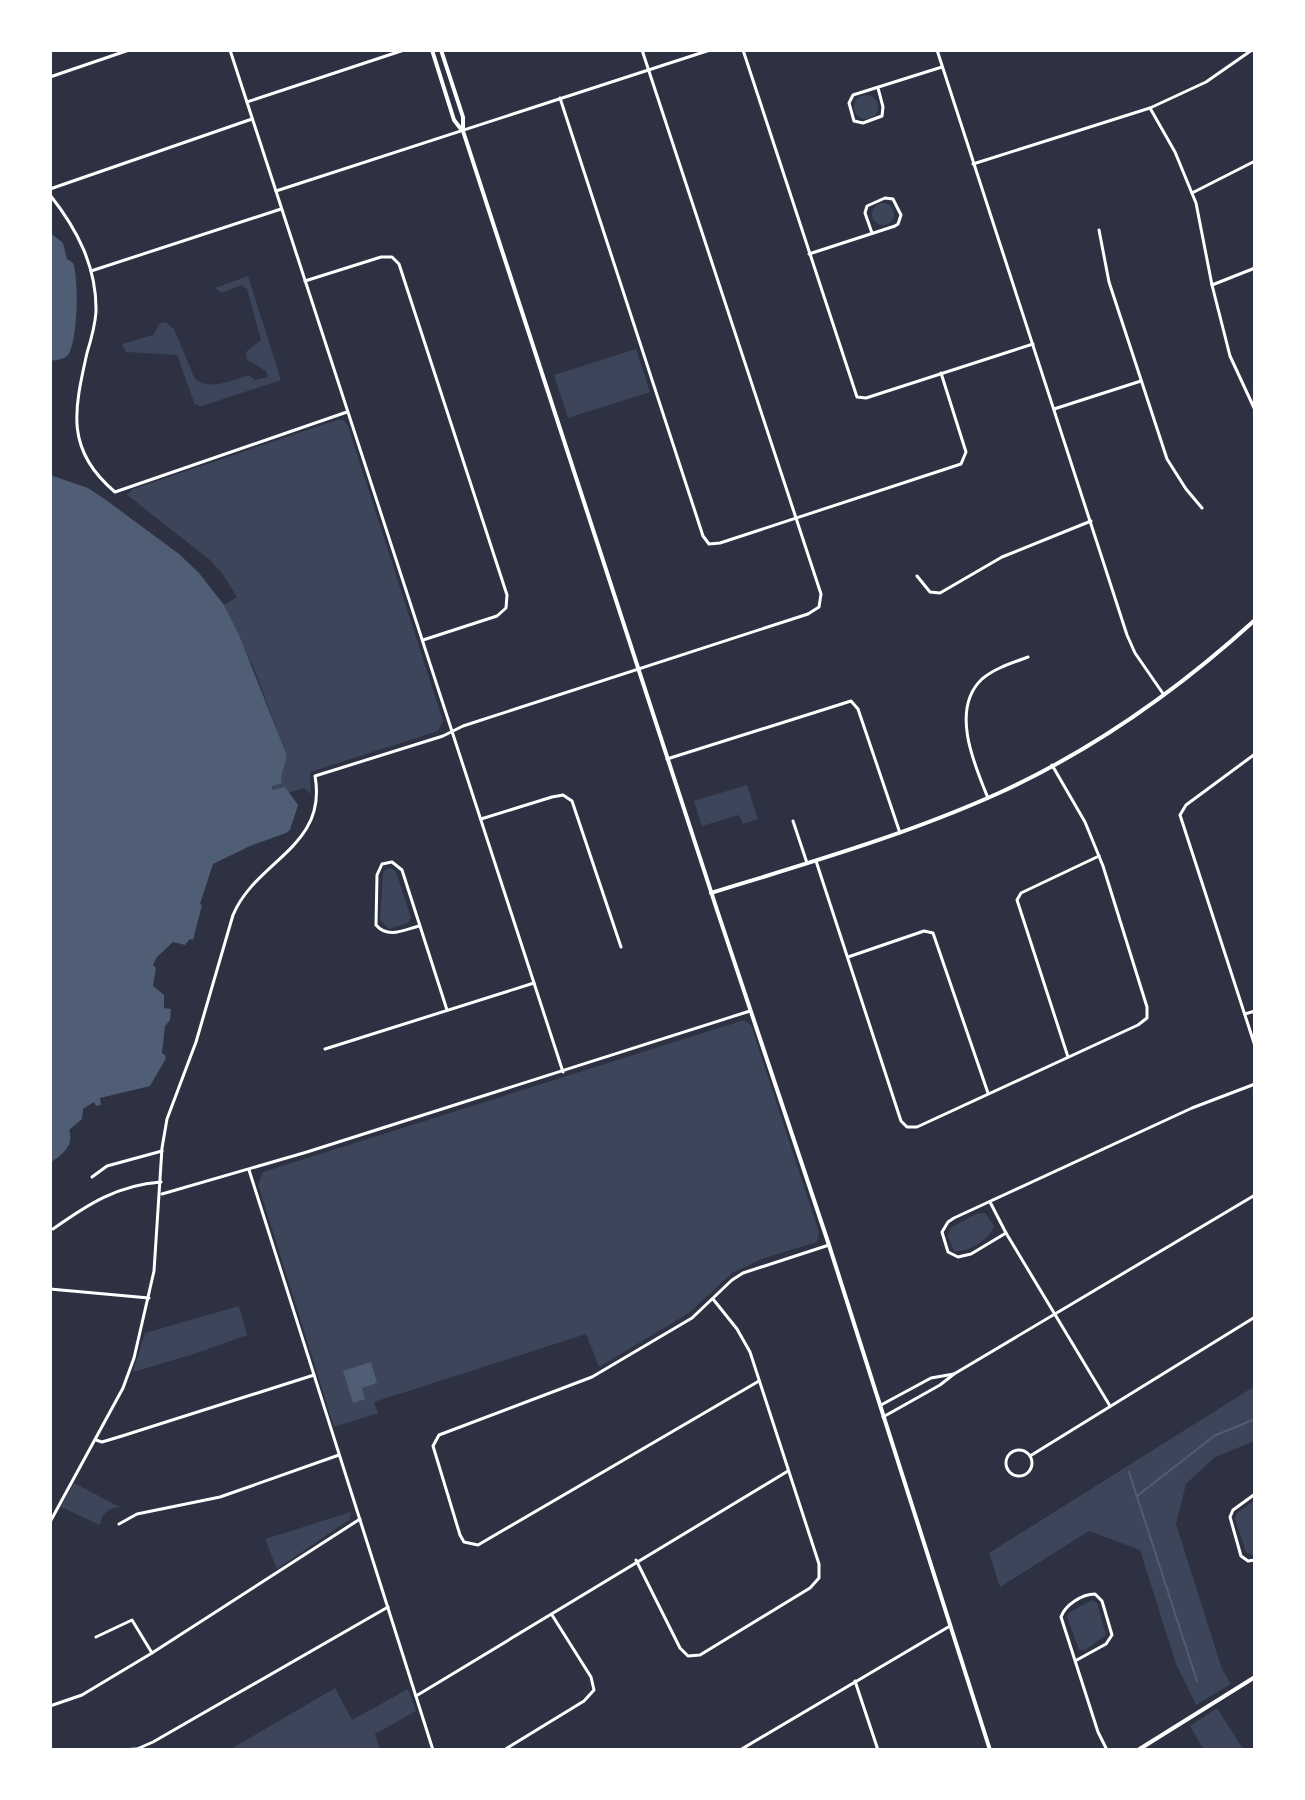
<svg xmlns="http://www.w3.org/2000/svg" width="1305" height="1800" viewBox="0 0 1305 1800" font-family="'Times New Roman',serif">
<rect width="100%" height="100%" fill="#2d3142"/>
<g fill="#3c4559">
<circle cx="866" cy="107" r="12"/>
<circle cx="883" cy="214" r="11"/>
<path d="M248 276 281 380 199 407 198 404 195 405 177 355 126 352 122 344 153 335 160 323 165 322 174 329 195 379C209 391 233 380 249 375L255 380 268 377 266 371 247 360 246 352 261 340 247 289 241 285 222 293 215 288Z"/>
<polygon points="636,349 650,392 568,418 554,375"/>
<path d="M337 420H343L348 426 443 721 438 731 310 772 311 794 304 788 287 793 273 791 271 786 282 780C278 771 288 763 286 753L255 671 224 605 237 597 222 573 210 560 127 495 133 489Z"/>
<polygon points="747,785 758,819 743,824 739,815 702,826 694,801"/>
<polygon points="391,868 396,872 411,918 408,923 389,929 380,919 383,874 385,870"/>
<polygon points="744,1020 751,1025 819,1232 817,1242 764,1258 732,1273 689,1313 599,1367 586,1334 374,1402 378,1413 334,1427 258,1184 263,1172"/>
<path d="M985 1213 994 1226C990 1239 968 1253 954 1251L948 1236 950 1228 976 1214Z"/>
<polygon points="239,1306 247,1335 194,1354 133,1372 145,1333"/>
<polygon points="1255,1386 1255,1441 1215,1457 1186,1484 1176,1524 1222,1669 1231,1684 1196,1705 1176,1664 1140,1550 1089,1531 1000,1587 989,1553"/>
<path d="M74 1483 120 1507C108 1508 102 1513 100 1525L61 1507Z"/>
<polygon points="1255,1500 1255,1554 1252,1555 1246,1552 1235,1518 1237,1513"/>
<polygon points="351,1512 349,1520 277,1569 265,1539"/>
<polygon points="1092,1600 1097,1603 1106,1635 1085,1650 1079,1650 1067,1617 1070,1612"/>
<polygon points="335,1688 352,1720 408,1689 416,1711 375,1734 380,1750 229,1750"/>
<polygon points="1217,1708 1243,1749 1243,1750 1204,1750 1190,1726"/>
</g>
<g fill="#4f5d75">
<path d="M53 235 63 243 67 259 73 263C79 277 78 342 68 355 63 360 56 360 50 361V236Z"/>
<path d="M50 475 88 488 106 500 179 554 199 573 224 605 239 635 286 753C288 765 279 771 282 783L272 786V790L285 787 298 805 290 830 286 833 250 846 213 864 200 904 202 905 193 940 190 939 185 945 173 942 157 957 153 965 156 968 153 986 164 995V1008L171 1009 170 1020 165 1026 162 1053 166 1056 165 1060 150 1086 100 1098 101 1105 96 1106 94 1102 83 1109 82 1119 69 1130C75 1146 61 1155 50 1163Z"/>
<polygon points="371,1362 377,1383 362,1388 365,1399 353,1403 343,1371"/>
</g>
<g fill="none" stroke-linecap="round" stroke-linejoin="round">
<g stroke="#4f5d75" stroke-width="2">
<polyline points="1129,1472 1197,1681"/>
<polyline points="1137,1496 1214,1436 1255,1419"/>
</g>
<g stroke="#fff" stroke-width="3">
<polyline points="230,50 563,1072"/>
<polyline points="743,50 857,397 866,398 1033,344"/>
<polyline points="937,50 1127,635 1135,653 1164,695"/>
<polyline points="50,77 129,50"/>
<polyline points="878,88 883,107 882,116 863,123 854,121 849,103 853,95 942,67"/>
<polyline points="560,98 703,536 709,544 720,543 961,464 966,452 941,373"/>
<polyline points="247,102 404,50"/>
<polyline points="1150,108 1175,152 1196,203 1212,285 1230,356 1255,410"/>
<polyline points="973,164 1150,108 1206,82 1252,50"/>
<polyline points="50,189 252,119"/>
<polyline points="276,191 710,50"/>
<polyline points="1192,193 1255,161"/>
<path d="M50 195C77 229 97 267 96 312 95 326 91 340 87 353 74 411 65 450 115 492L347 412"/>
<polyline points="1099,230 1109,282 1167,459 1186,489 1202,508"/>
<polyline points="809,254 895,226 898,224 901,215 893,199 885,198 867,206 865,213 872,233"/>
<polyline points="91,271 281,209"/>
<polyline points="305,281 381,257 392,257 399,264 507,595 506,608 497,616 423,640"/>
<polyline points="1212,285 1255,268"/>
<polyline points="1054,409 1141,381"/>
<polyline points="917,576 930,592 940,593 1002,557 1091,521"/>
<polyline points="1255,754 1186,805 1180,815 1255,1046"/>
<polyline points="667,759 851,701 858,709 900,833"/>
<path d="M988 798C974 764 950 709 982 679 995 668 1012 663 1028 657"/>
<polyline points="481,819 552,797 563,795 572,801 621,947"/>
<polyline points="793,821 807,863"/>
<polyline points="816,861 901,1121 907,1127 917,1127 1138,1025 1147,1018 1147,1007 1103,866 1085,822 1052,765"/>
<path d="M419 926C404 930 388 939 376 925L377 875 382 864 392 862 402 870 447 1010"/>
<polyline points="848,957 924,931 933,933 988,1093"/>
<polyline points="1245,1014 1255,1011"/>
<polyline points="325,1049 534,983"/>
<polyline points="1068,1057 1017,900 1021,893 1099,856"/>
<polyline points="249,1170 433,1750"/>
<polyline points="92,1177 107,1166 162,1151"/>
<polyline points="162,1194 307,1152 750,1011"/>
<polyline points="990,1202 1006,1233 1110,1406"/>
<path d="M53 1229C87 1205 117 1185 161 1182"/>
<polyline points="1006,1233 971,1254 958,1257 948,1252 942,1232 948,1222 954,1218 1192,1108 1255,1084"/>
<polyline points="50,1289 149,1298"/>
<polyline points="759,1381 478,1545 464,1542 460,1535 433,1446 439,1435 592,1377 692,1318 732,1280 743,1273 829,1245"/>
<polyline points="881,1405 931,1378 954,1374"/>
<polyline points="883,1417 940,1385 954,1374 1255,1195"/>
<polyline points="96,1440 102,1442 122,1436 314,1375"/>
<circle cx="1019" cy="1463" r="13"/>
<polyline points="1030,1456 1255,1317"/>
<polyline points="1255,1494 1233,1510 1230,1517 1241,1556 1248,1561 1255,1560"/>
<path d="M50 1522 123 1388 134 1358 154 1271 162 1148 167 1119 196 1042 233 915C256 860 328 847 315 776L443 736 463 726 808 614 819 607 821 594 642 50"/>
<polyline points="119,1524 137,1514 220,1497 339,1455"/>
<polyline points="636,1560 680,1648 688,1656 700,1655 810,1588 819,1578 819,1564 750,1352 737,1329 713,1299"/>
<polyline points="96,1637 132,1620 152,1653"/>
<path d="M1075 1661 1106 1644 1112 1635 1102 1601 1095 1594C1082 1594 1065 1605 1061 1617L1098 1732 1107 1750"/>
<polyline points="855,1681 878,1750"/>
<polyline points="416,1696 788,1471"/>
<polyline points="50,1706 82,1695 152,1653 360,1519"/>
<polyline points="121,1750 137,1749 153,1742 388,1607"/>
<polyline points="504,1750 584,1701 594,1690 591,1677 552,1615"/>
<polyline points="740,1750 950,1626"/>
</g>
<g stroke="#fff" stroke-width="4">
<polyline points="432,50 454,120 461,129"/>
<polyline points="441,50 463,117 463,131 718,913 829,1245 990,1750"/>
<path d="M711 893C808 863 906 835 999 793 1093 750 1179 689 1255 620"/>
<polyline points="1138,1750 1255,1677"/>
</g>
</g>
<rect width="1305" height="1800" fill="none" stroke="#ffffff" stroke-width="104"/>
</svg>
